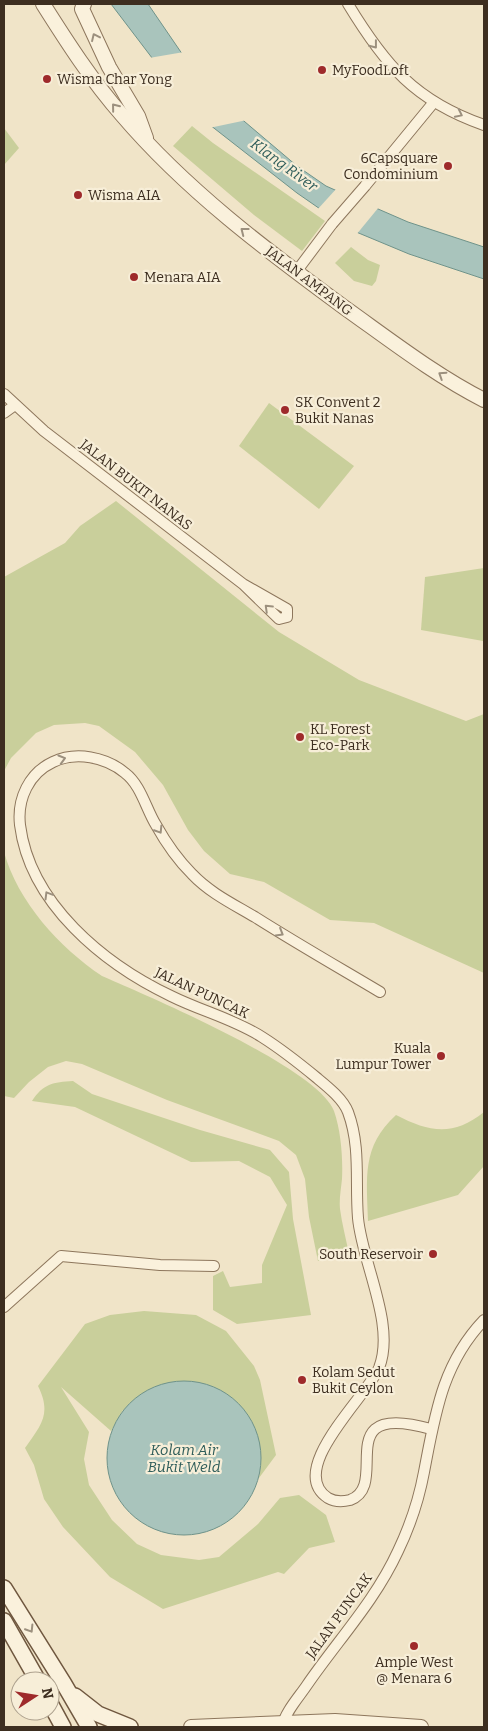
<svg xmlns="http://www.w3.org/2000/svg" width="488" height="1731" viewBox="0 0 488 1731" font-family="Bitter,serif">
<rect width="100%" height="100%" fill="#f0e4c8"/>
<g fill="#c9cf9b">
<polygon points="192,126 213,143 325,221 302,251 254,215 173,146"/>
<polygon points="4,128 19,148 4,165"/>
<polygon points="351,247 368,260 380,265 376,281 372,286 354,281 335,263"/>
<polygon points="269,403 354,466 319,509 239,446"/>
<polygon points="116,501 279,632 359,680 466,721 484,714 484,973 374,923 330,920 264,882 230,874 204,851 188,830 163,785 135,752 99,726 85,723 54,725 36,733 11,758 4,771 4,577 65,543 80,526"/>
<polygon points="484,568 483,641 421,630 425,577"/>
<path d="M4 852C18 902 59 947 102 976 148 996 318 1068 334 1111 341 1131 343 1158 342 1179 341 1189 339 1199 340 1209 342 1224 346 1239 349 1254L318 1261 309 1217 305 1179 296 1155 279 1141 167 1100 82 1064 66 1061 48 1067 29 1082 14 1098 4 1096Z"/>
<path d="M73 1081 92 1094 200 1130 270 1150 289 1172 293 1219 311 1315 237 1324 213 1310V1276L223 1271 230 1287 262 1283V1265L287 1205 270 1177 239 1161 191 1162 75 1107 32 1101C43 1084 53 1082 73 1081Z"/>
<path d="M484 1112V1166L458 1195 368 1221C367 1178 361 1147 396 1115 429 1132 453 1137 484 1112Z"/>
<path d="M144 1311 196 1315 226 1331 254 1366 260 1380 276 1455 259 1478C264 1443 255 1423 231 1397L123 1410 111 1431 61 1387 89 1432 84 1459 89 1485 112 1520 137 1544 161 1555 199 1560 219 1557 258 1524 280 1498 299 1495 326 1515 335 1542 309 1548 284 1574 278 1572 163 1609 110 1577 63 1527 44 1499 34 1465 25 1448C41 1425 52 1414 38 1386L85 1324 110 1315Z"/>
</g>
<g fill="#a9c4bc" stroke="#6f938a">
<polygon points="111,4 148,4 187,61 225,105 297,166 326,186 362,202 408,222 484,247 484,279 409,254 349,229 297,193 210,125 178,92"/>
<circle cx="184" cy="1458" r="77"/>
</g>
<g fill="#f0e4c8">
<polygon points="184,52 227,104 247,120 209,128 176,94 149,58"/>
<polygon points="337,188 379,207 356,235 317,210"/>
</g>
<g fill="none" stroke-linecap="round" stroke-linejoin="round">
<defs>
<g id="minor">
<path d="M348 4C385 65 415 101 484 125"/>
<polyline points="365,186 434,102"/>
<polyline points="296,272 332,224"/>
<polyline points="4,394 44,431 243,584 279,619 287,617 287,609 243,584"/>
<polyline points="4,413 15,405"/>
<path d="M380 992C338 967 296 943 255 917 233 904 210 893 192 874 178 860 166 843 156 825 146 809 141 785 125 773 106 757 76 751 53 762 29 773 17 799 20 825 30 904 104 964 171 996 201 1011 234 1019 262 1037 281 1049 300 1064 317 1078 328 1087 343 1099 348 1112 361 1147 355 1182 358 1218 362 1263 396 1325 379 1368 367 1396 285 1470 328 1498 335 1502 342 1502 350 1500 392 1485 327 1400 431 1429"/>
<polyline points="4,1307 61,1256 160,1265 214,1266"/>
<path d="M282 1727C285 1712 299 1697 307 1685 338 1640 375 1601 398 1551 410 1526 419 1499 424 1472 435 1415 442 1364 484 1320"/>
</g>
<g id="tertiary">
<path d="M43 4C67 42 92 81 122 115 186 190 266 250 345 308 390 340 435 375 484 400"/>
<polyline points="84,4 82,9 109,67 138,116 146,138"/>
<polyline points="191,1727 335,1721 421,1727"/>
</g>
<g id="secondary">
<polyline points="4,1588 64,1684 89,1727"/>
<polyline points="4,1621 38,1681"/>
<polyline points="75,1696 98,1714 130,1727"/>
<polyline points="50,1703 63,1727"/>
</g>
</defs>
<use href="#minor" stroke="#8d765c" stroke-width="12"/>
<use href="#tertiary" stroke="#8d765c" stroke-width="16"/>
<use href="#secondary" stroke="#6f573f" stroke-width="18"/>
<use href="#minor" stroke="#faf1dc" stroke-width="10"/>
<use href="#tertiary" stroke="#faf1dc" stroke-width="14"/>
<use href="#secondary" stroke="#faf1dc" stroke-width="15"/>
<defs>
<polyline id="minor-bridge" points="332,224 365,186"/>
</defs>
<use href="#minor-bridge" stroke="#8d765c" stroke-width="12" stroke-linecap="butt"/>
<use href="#minor-bridge" stroke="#faf1dc" stroke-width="10"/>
</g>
<defs><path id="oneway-chevron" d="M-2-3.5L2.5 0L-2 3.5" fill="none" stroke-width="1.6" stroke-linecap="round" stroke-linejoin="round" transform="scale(1.25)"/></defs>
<g stroke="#9c907e">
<use href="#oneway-chevron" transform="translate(95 37) rotate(-115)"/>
<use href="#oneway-chevron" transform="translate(374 45) rotate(52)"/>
<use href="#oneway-chevron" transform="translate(115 107) rotate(-129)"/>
<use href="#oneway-chevron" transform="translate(459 114) rotate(26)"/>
<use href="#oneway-chevron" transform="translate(244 231) rotate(-142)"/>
<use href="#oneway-chevron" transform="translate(442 375) rotate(-147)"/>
<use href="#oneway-chevron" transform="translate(268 608) rotate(-136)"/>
<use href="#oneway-chevron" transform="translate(62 759) rotate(-16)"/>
<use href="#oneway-chevron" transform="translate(159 830) rotate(58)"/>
<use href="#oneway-chevron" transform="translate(48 895) rotate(-121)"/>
<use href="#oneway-chevron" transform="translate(280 933) rotate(31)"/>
<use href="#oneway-chevron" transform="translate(30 1629) rotate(58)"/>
</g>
<g fill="#9e2a2b" stroke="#f7eed8" stroke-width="2">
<circle cx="322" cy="70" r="5"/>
<circle cx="47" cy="79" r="5"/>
<circle cx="448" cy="166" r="5"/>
<circle cx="78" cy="195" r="5"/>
<circle cx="134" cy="277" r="5"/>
<circle cx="285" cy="410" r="5"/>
<circle cx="300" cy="737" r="5"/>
<circle cx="441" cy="1056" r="5"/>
<circle cx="433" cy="1254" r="5"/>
<circle cx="302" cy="1380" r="5"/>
<circle cx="414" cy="1646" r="5"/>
</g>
<g text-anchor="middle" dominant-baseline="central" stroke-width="4.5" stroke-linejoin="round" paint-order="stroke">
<g font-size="14" fill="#3d2e20" stroke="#f7eed8" text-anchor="start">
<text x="332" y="70">MyFoodLoft</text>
<text x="57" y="79">Wisma Char Yong</text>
<text x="438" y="158" text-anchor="end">6Capsquare<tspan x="438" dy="16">Condominium</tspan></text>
<text x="88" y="195">Wisma AIA</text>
<text x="144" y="277">Menara AIA</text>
<text x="295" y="402">SK Convent 2<tspan x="295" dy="16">Bukit Nanas</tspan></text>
<text x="310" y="729">KL Forest<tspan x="310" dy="16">Eco-Park</tspan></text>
<text x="431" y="1048" text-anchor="end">Kuala<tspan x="431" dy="16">Lumpur Tower</tspan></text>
<text x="423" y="1254" text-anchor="end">South Reservoir</text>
<text x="312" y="1372">Kolam Sedut<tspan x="312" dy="16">Bukit Ceylon</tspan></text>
<text x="414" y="1662" text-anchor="middle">Ample West<tspan x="414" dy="16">@ Menara 6</tspan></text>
</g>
<g font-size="14" fill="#3d2e20" stroke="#f7eed8">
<text transform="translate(309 281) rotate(37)">JALAN AMPANG</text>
<text transform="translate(136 485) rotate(38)">JALAN BUKIT NANAS</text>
<text transform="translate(202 993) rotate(25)">JALAN PUNCAK</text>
<text transform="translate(339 1616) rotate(-54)">JALAN PUNCAK</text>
</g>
<g font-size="15" font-style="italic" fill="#2f5d5a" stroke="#f7eed8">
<text transform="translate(284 165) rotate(36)">Klang River</text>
<text x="184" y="1450">Kolam Air<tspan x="184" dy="17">Bukit Weld</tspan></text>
</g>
</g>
<rect width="488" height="1731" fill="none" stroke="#3d2e20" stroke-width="10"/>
<g transform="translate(35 1696) rotate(78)"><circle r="24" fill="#f7eed8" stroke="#ada18e"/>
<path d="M0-4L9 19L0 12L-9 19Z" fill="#9e2a2b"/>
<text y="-8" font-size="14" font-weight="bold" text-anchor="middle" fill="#3d2e20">N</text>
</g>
</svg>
